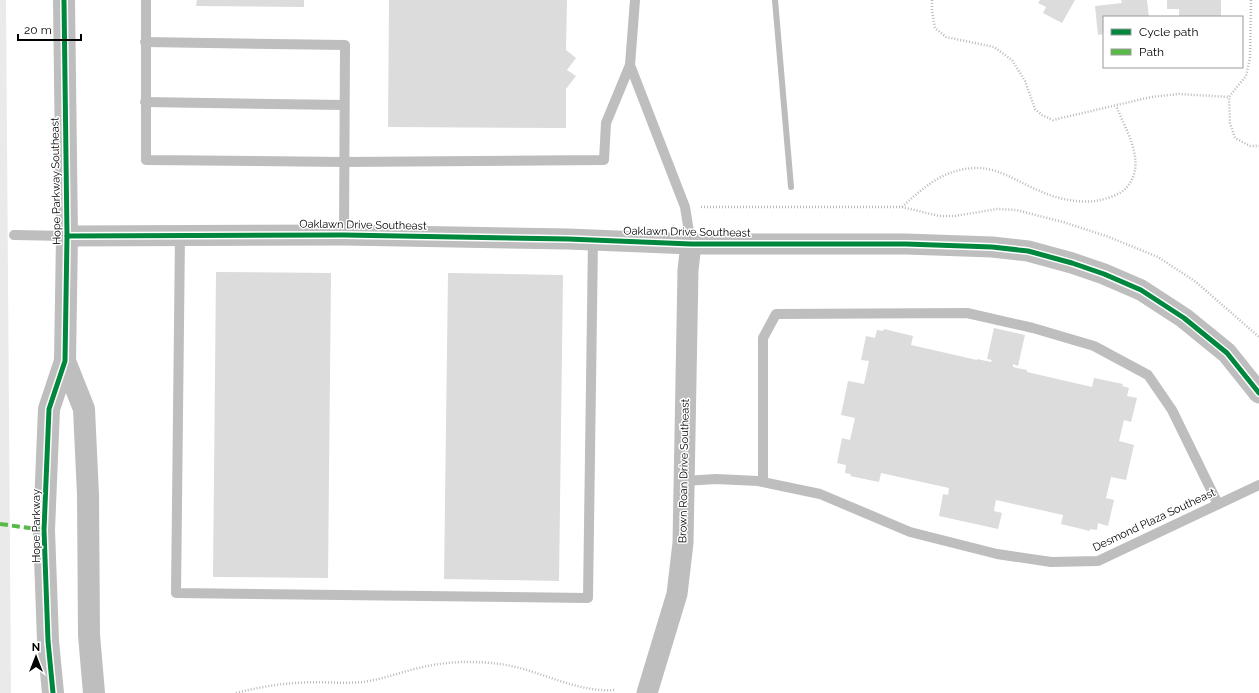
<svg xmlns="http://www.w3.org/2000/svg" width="1259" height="693" viewBox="0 0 1259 693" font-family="Raleway,sans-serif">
<rect width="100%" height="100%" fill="#fff"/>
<polygon fill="#eaeaea" points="0,0 6,0 11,693 0,693"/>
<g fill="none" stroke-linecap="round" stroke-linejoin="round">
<polyline stroke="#bcbcbc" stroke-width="6" points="775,0 791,187"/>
</g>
<g fill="#dcdcdc">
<polygon points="197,0 304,0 304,7 196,6"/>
<polygon points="389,0 567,0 566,50 576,58 567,70 576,76 566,89 566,128 388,127"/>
<polygon points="1040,0 1075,0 1062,23 1043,13 1046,7 1038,3"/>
<polygon points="1121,0 1147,0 1149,17 1104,17 1104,34 1098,35 1095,6 1122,3"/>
<polygon points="1167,0 1221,0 1221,17 1179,17 1179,9 1167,9"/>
<polygon points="216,272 331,273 328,578 213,577"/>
<polygon points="448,273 563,275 559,581 444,579"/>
<polygon points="994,328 1025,335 1018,366 1013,364 1013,367 1027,370 1027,372 1092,387 1094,378 1123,384 1122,386 1129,388 1127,396 1137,398 1131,422 1124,420 1119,441 1134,445 1126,480 1111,477 1106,498 1114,500 1108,526 1098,523 1097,530 1090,529 1090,531 1061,524 1063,515 996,500 994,511 1002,513 998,529 939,516 943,494 948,495 949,488 881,473 879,482 850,476 851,474 845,473 846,465 837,463 842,438 850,440 855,418 841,415 848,381 864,384 869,361 861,360 866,336 875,338 877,330 883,331 884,329 913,336 911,345 977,360 977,359 991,362 992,360 987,359"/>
</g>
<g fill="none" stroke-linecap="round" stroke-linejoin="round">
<g stroke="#b8b8b8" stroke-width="2.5" stroke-dasharray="1 2" stroke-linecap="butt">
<polyline points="932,0 932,11 935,28 946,37 994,47 1012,60 1025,81 1035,109 1042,115 1053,120 1151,97 1179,94 1229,97"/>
<polyline points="1251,0 1250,58 1246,76 1229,97 1230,123 1235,138 1250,146 1259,146"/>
<polyline points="701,207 902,207 939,216 955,216 997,209 1016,210 1063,222 1109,237 1158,257 1196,282 1259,337"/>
<path d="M902 207C924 187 944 169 975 168 999 167 1019 183 1040 191 1057 199 1077 203 1096 201 1105 199 1117 196 1124 190 1149 167 1127 132 1116 106"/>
<path d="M236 693C256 688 276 684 296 683 318 681 340 684 363 682 385 679 406 670 428 666 451 661 477 661 500 664 539 669 575 693 615 690"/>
</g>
<g stroke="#bebebe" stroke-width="10">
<polyline points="146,0 146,160 344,162 604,160 606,123 630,65"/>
<polyline points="635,0 630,65 685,207 691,244"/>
<polyline points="145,42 345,45 344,235"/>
<polyline points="145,102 344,105"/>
<polyline points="14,235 67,236"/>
<polyline points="180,235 176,593 588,598 593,240"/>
<polyline points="684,481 716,479 758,481 820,494 910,532 997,554 1051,562 1098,561 1259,485"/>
<polyline points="763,482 763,338 776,314 967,313 1033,328 1094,346 1148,375 1172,410 1218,504"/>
</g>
<g stroke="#bebebe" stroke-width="21">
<polyline points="67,236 344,235 568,239 691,244 906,244 992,247 1028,251 1072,263 1104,274 1141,290 1184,318 1227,353 1259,393"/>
<polyline points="647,693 677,594 683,543 688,270 691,244"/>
</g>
<g stroke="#bebebe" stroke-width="22">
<polyline points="65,361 84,409 88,495 89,635 94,693"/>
<polyline points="53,693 48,641 44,530 49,409 65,361 67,236 64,0"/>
</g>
<polyline stroke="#58b947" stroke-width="4" stroke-dasharray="8 4" stroke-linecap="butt" points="0,524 44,530"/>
<defs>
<g id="cycleway">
<polyline points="67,236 344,235 568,239 691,244 906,244 992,247 1028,251 1072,263 1104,274 1141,290 1184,318 1227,353 1259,393"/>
<polyline points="53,693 48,641 44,530 49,409 65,361 67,236 64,0"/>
</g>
</defs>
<use href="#cycleway" stroke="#fff" stroke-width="8"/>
<use href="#cycleway" stroke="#00873e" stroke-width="5"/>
</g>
<g text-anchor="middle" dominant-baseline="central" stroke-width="3" stroke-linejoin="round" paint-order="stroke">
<g font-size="11" fill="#000" stroke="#fff">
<text transform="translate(56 181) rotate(-91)">Hope Parkway Southeast</text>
<text transform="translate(363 225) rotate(1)">Oaklawn Drive Southeast</text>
<text transform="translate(687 232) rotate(1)">Oaklawn Drive Southeast</text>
<text transform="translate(684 471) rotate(-89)">Brown Roan Drive Southeast</text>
<text transform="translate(1154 520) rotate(-25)">Desmond Plaza Southeast</text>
<text transform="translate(36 526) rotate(-90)">Hope Parkway</text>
</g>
</g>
<rect x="1103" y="16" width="140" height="52" fill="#ffffff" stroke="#999999"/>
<rect x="1111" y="29" width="20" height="6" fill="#00873e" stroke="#999999"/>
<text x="1139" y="36" font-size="12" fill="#000000">Cycle path</text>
<rect x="1111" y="49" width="20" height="6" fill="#58b947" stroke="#999999"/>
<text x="1139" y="56" font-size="12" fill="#000000">Path</text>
<g transform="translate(36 657)" stroke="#ffffff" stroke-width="3" paint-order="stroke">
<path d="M0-3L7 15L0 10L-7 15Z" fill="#000000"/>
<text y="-6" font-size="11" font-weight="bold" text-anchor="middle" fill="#000000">N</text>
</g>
<path d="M18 34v6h63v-6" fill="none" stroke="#000000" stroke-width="2"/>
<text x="24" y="34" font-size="12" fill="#000000" stroke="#ffffff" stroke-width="3" paint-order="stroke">20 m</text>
</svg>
